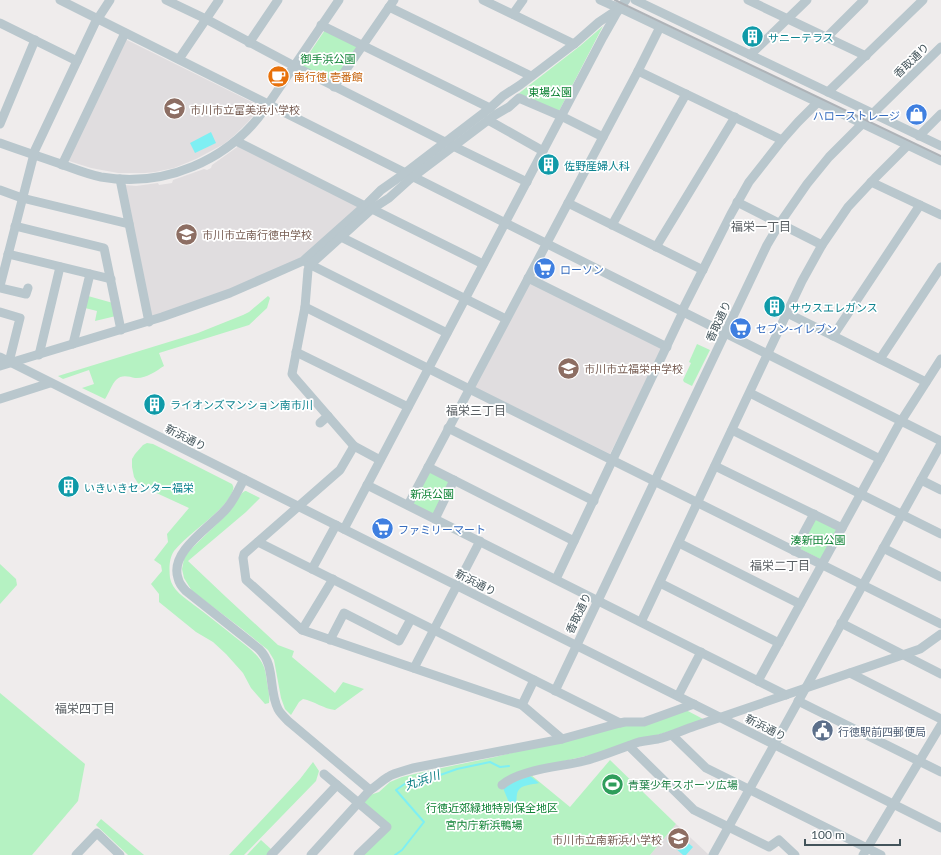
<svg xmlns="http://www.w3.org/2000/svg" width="941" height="855" viewBox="0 0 941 855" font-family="Lato,'Noto Sans JP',sans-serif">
<rect width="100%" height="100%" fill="#efecec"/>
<g fill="#e0dddf">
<polygon points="125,39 260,106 257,111 248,122 235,135 224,144 196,159 174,168 155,172 145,173 118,173 91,168 69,161 68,158"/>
<polygon points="240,145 358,205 359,208 302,258 229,291 151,317 124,185 136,186 158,183 159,185 172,183 173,180 204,169 207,170 211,168 212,165"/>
<polygon points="531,283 661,348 662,351 610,454 476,388 475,385 528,284"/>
<polygon points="676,824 709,855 650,855"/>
</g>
<g fill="#b5f2c2">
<polygon points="603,26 559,111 518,94 580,46"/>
<polygon points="325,30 356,45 357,49 334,81 300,67"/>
<polygon points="88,296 113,303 116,316 95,321 97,311 85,308"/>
<path d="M268 296 270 298 267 308 249 325 159 353 164 366C156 371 146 379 135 378 129 377 122 374 116 380 112 384 109 393 105 399L82 388 94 384 89 370 63 379 58 376 198 333 243 315 249 312Z"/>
<polygon points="697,344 710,350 692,386 684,382 683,380 691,363 689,362"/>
<path d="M147 443 153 444 232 484C233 486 234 487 233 490 228 509 188 533 174 551 169 558 169 569 170 578 172 590 185 598 194 605 208 615 221 626 235 637 245 645 259 654 264 667 266 672 266 677 267 682 268 689 270 696 269 703L265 704 251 688 243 673 226 654 213 642 196 632 159 602V594L151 584 162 571 161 565 154 560 168 542 167 534 189 508 139 485 134 477 132 467V459L135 454 143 445Z"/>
<polygon points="432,472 449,481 435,513 432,514 414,505 413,502 429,473"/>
<path d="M245 491H246L260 498 246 512 188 561 226 597 278 645 294 651 292 657 335 693 343 682 364 689 335 710C324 709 314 701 303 699L299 702 291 715 285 709 281 698 274 660 268 650 242 629 192 591 184 578 182 569 184 559 188 552 224 517 242 493Z"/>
<polygon points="814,519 836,528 837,531 822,558 820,559 800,549 799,546"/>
<polygon points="0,564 16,579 17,585 0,604"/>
<polygon points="0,693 85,764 78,801 32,855 0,855"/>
<polygon points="686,710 703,719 702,721 603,752 525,770 570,807 610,760 676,824 650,855 361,855 389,827 362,803 370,795 379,792 390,782 402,777 427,771 495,757"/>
<polygon points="313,762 319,771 316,781 244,855 229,855 300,779"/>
<polygon points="101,819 144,855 128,855 96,825"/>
<polygon points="261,840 272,850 268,855 247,855"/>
</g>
<g fill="#7eeff3">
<polygon points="211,132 216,143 195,153 190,143"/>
<path d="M530 776 539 783C532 785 522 784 518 791 516 795 517 800 516 804L510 805 503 788 508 784Z"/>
<polygon points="675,832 693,847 686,855 683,855 667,841"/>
</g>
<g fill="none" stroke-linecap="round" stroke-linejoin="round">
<polyline stroke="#7eeff3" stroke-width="2" points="395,855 402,850 424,822 396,790 406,783 420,781 443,774 457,769 490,762 500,767 509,766"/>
<g stroke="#b9c7cd" stroke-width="9">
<polyline points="60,0 941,441"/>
<polyline points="166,0 206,19 298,68 445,142"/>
<polyline points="483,0 574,44"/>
<polyline points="600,0 609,4 620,8 941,161"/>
<polyline points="635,0 941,146"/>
<polyline points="748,0 866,56"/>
<polyline points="389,7 531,76"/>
<polyline points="513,14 523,0"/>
<polyline points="0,23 77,61"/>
<polyline points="321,25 490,108"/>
<polyline points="827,37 864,0"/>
<polyline points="249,43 278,0"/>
<polyline points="750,55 807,0"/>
<polyline points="179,59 219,0"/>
<polyline points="638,71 782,140"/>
<polyline points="334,87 394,0"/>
<polyline points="828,92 923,0"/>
<polyline points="488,120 543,151"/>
<polyline points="0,124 35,40"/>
<polyline points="919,136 941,114"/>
<polyline points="236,141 365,206"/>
<path d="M0 143C19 150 38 156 58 163 72 168 86 174 101 177 164 188 228 161 265 109L339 0"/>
<polyline points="453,146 527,182"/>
<polyline points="62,165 125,33"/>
<polyline points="120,179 149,322"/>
<polyline points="871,182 941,215"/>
<polyline points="0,190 22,198 129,224"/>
<polyline points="737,202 822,245"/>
<polyline points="568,203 703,270"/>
<polyline points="372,209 483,264"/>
<polyline points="612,225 686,94"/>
<polyline points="15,226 104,248 121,330"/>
<polyline points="341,237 506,319"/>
<polyline points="656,247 735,117"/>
<polyline points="8,254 111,279"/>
<polyline points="307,263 447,333"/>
<polyline points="528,278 667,347"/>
<polyline points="0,286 35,150 95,23 110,0"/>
<polyline points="0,288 26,294 28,288"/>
<polyline points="305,307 941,624"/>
<polyline points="0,312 20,318 9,362"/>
<polyline points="787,313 926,382"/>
<polyline points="833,336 920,205"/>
<polyline points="73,344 90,274"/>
<polyline points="296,352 408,407"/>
<polyline points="39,355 60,267"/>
<polyline points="0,357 941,828"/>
<polyline points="880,359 941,267"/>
<polyline points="0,366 162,317 230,293 303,261 368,203 381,190 401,176 490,108 503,96 520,85 574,44 599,22 620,8"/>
<polyline points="750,393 880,459"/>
<polyline points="0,399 50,383"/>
<polyline points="320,423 328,416"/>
<polyline points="448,428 594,501"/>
<polyline points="732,430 941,534"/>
<polyline points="354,446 340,470 244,554 243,558 246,580 302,630 522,705 562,739"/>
<polyline points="380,460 354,446 294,377 292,374 305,307 308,270 310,265 372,209 389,198 409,180 495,115 509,107 519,98 561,116 603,137"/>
<polyline points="715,466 842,528"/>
<polyline points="428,467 574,541"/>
<path d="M244 479C239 489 234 500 227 508 212 526 169 551 178 578 179 583 182 587 186 591L259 649C276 666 268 689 278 709 280 713 284 717 288 721L370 790"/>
<polyline points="921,480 941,490"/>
<polyline points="367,485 786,695"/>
<polyline points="408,505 638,71 660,27"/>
<polyline points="435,519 454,480"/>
<polyline points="344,529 603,37 616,14 626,0"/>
<polyline points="258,542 620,723"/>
<polyline points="679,543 800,604"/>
<polyline points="883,548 941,577"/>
<polyline points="794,551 814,514"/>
<polyline points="312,569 336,525"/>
<polyline points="556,579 681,316 684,307 731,214 749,182 782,140 798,122 818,102"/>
<polyline points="660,583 779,643"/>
<polyline points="641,622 802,281 822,245 848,207 875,178 908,145"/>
<polyline points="841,623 941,674"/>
<polyline points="302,630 333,579"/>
<polyline points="330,640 344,613 399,641 411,619"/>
<polyline points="414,668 480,541"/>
<polyline points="850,673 941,719"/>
<polyline points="758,681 898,426 941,359"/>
<polyline points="555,691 728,327 767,245 780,223 807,184 829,157 857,129 941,47"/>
<polyline points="678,696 701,652"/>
<polyline points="798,701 941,772"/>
<polyline points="522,705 534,680"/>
<polyline points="672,735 706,768 881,855"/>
<polyline points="629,746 694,810 769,847 779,840 795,855"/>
<polyline points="324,774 387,827 358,855"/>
<path d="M502 785C521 769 560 767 584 761 603 756 621 748 639 742 645 741 651 740 658 739 670 736 683 730 695 726L920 649 941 634"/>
<polyline points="76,855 97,833 120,855"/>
<polyline points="271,855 337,785"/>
<path d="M311 855 370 790C377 786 381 781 388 777 396 772 405 771 413 768L562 739 620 723 625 722H644L694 704"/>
<polyline points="713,855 941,444"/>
<polyline points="863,855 941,725"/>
</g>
<polyline stroke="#aeb3b8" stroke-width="2" points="615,0 941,156"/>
</g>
<defs>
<symbol id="building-disc" viewBox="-11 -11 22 22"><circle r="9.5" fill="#0f9aa8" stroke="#fff"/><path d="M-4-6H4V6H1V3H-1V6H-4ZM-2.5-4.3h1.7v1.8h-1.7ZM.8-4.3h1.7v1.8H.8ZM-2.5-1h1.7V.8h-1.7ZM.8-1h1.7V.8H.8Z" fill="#fff"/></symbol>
<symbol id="cafe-disc" viewBox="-11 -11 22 22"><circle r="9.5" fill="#e8710a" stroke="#fff"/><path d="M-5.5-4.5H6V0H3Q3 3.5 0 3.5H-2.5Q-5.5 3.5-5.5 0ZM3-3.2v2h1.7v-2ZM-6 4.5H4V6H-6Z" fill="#fff"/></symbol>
<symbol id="school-disc" viewBox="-11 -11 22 22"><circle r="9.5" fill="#8d6e63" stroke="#fff"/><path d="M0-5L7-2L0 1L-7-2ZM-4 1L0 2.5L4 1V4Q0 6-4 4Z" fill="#fff"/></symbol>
<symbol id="shop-disc" viewBox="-11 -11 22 22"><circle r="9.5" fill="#3f7fe0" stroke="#fff"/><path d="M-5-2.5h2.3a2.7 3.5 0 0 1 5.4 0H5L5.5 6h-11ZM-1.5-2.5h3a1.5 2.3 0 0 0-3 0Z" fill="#fff"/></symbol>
<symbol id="supermarket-disc" viewBox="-11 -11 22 22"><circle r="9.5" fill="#3f7fe0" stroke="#fff"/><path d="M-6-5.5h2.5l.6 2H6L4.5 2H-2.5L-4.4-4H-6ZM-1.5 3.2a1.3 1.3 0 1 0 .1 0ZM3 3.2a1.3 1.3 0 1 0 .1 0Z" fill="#fff"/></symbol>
<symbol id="civic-disc" viewBox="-11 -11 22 22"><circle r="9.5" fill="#5c6f8a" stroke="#fff"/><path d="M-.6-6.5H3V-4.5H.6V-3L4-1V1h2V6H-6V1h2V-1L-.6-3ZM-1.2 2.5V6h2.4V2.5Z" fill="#fff"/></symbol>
<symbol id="stadium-disc" viewBox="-11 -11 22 22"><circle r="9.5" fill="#2e9e5b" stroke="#fff"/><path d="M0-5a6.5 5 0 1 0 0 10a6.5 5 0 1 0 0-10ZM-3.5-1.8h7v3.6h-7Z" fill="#fff"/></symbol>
</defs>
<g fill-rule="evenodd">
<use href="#building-disc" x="740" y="24" width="25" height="25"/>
<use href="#cafe-disc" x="266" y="64" width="25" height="25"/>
<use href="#school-disc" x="162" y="96" width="25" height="25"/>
<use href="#shop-disc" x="904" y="102" width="25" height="25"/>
<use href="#building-disc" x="536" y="152" width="25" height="25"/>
<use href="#school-disc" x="174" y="222" width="25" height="25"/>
<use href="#supermarket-disc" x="532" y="256" width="25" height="25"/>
<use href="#building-disc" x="762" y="294" width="25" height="25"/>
<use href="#supermarket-disc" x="728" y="316" width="25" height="25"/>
<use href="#school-disc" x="556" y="356" width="25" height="25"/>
<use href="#building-disc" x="142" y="392" width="25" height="25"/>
<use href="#building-disc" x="56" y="474" width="25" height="25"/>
<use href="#supermarket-disc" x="370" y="516" width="25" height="25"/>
<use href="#civic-disc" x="810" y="718" width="25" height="25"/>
<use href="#stadium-disc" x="600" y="772" width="25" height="25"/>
<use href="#school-disc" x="666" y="826" width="25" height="25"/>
</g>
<g text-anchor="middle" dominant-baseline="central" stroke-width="3.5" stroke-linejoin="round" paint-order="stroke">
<g font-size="11" fill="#0d838f" stroke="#fff" text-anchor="start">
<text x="768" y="37">サニーテラス</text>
<text x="564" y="165">佐野産婦人科</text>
<text x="790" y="307">サウスエレガンス</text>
<text x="170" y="404">ライオンズマンション南市川</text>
<text x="84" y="487">いきいきセンター福栄</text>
</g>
<g font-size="11" fill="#0e8234" stroke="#fff">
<text x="328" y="58">御手浜公園</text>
<text x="550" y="91">東場公園</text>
<text x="432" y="493">新浜公園</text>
<text x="818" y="539">湊新田公園</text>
<text x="492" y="807">行徳近郊緑地特別保全地区</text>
<text x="484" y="824">宮内庁新浜鴨場</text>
</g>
<g font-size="11" fill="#43545b" stroke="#fff">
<text transform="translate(911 60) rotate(-44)">香取通り</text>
<text transform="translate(718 321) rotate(-65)">香取通り</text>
<text transform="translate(186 437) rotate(27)">新浜通り</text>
<text transform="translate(476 582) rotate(27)">新浜通り</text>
<text transform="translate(578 613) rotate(-64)">香取通り</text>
<text transform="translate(766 727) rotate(27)">新浜通り</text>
</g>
<g font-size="11" fill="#c56008" stroke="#fff" text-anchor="start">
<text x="294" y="76">南行徳 壱番館</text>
</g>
<g font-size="11" fill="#785e54" stroke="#fff" text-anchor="start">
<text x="190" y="109">市川市立富美浜小学校</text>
<text x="202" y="234">市川市立南行徳中学校</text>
<text x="584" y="368">市川市立福栄中学校</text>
<text x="662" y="839" text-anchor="end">市川市立南新浜小学校</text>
</g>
<g font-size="11" fill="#366cbe" stroke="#fff" text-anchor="start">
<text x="900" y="115" text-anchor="end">ハローストレージ</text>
<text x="560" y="269">ローソン</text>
<text x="756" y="328">セブン-イレブン</text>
<text x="398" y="529">ファミリーマート</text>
</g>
<g font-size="11" fill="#4e5e75" stroke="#fff" text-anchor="start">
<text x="838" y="731">行徳駅前四郵便局</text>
</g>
<g font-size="11" fill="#27864d" stroke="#fff" text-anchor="start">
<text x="628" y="784">青葉少年スポーツ広場</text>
</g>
<g font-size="12" fill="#585e62" stroke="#fff">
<text x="761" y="226">福栄一丁目</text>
<text x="476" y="410">福栄三丁目</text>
<text x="780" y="565">福栄二丁目</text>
<text x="85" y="708">福栄四丁目</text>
</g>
<g font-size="12" font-style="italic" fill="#057c81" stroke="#fff">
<text transform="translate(422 780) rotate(-19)">丸浜川</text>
</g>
</g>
<path d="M805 839v6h95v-6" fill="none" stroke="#43545b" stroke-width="2"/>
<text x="811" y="839" font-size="12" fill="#43545b" stroke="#ffffff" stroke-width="3" paint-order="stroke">100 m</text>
</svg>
